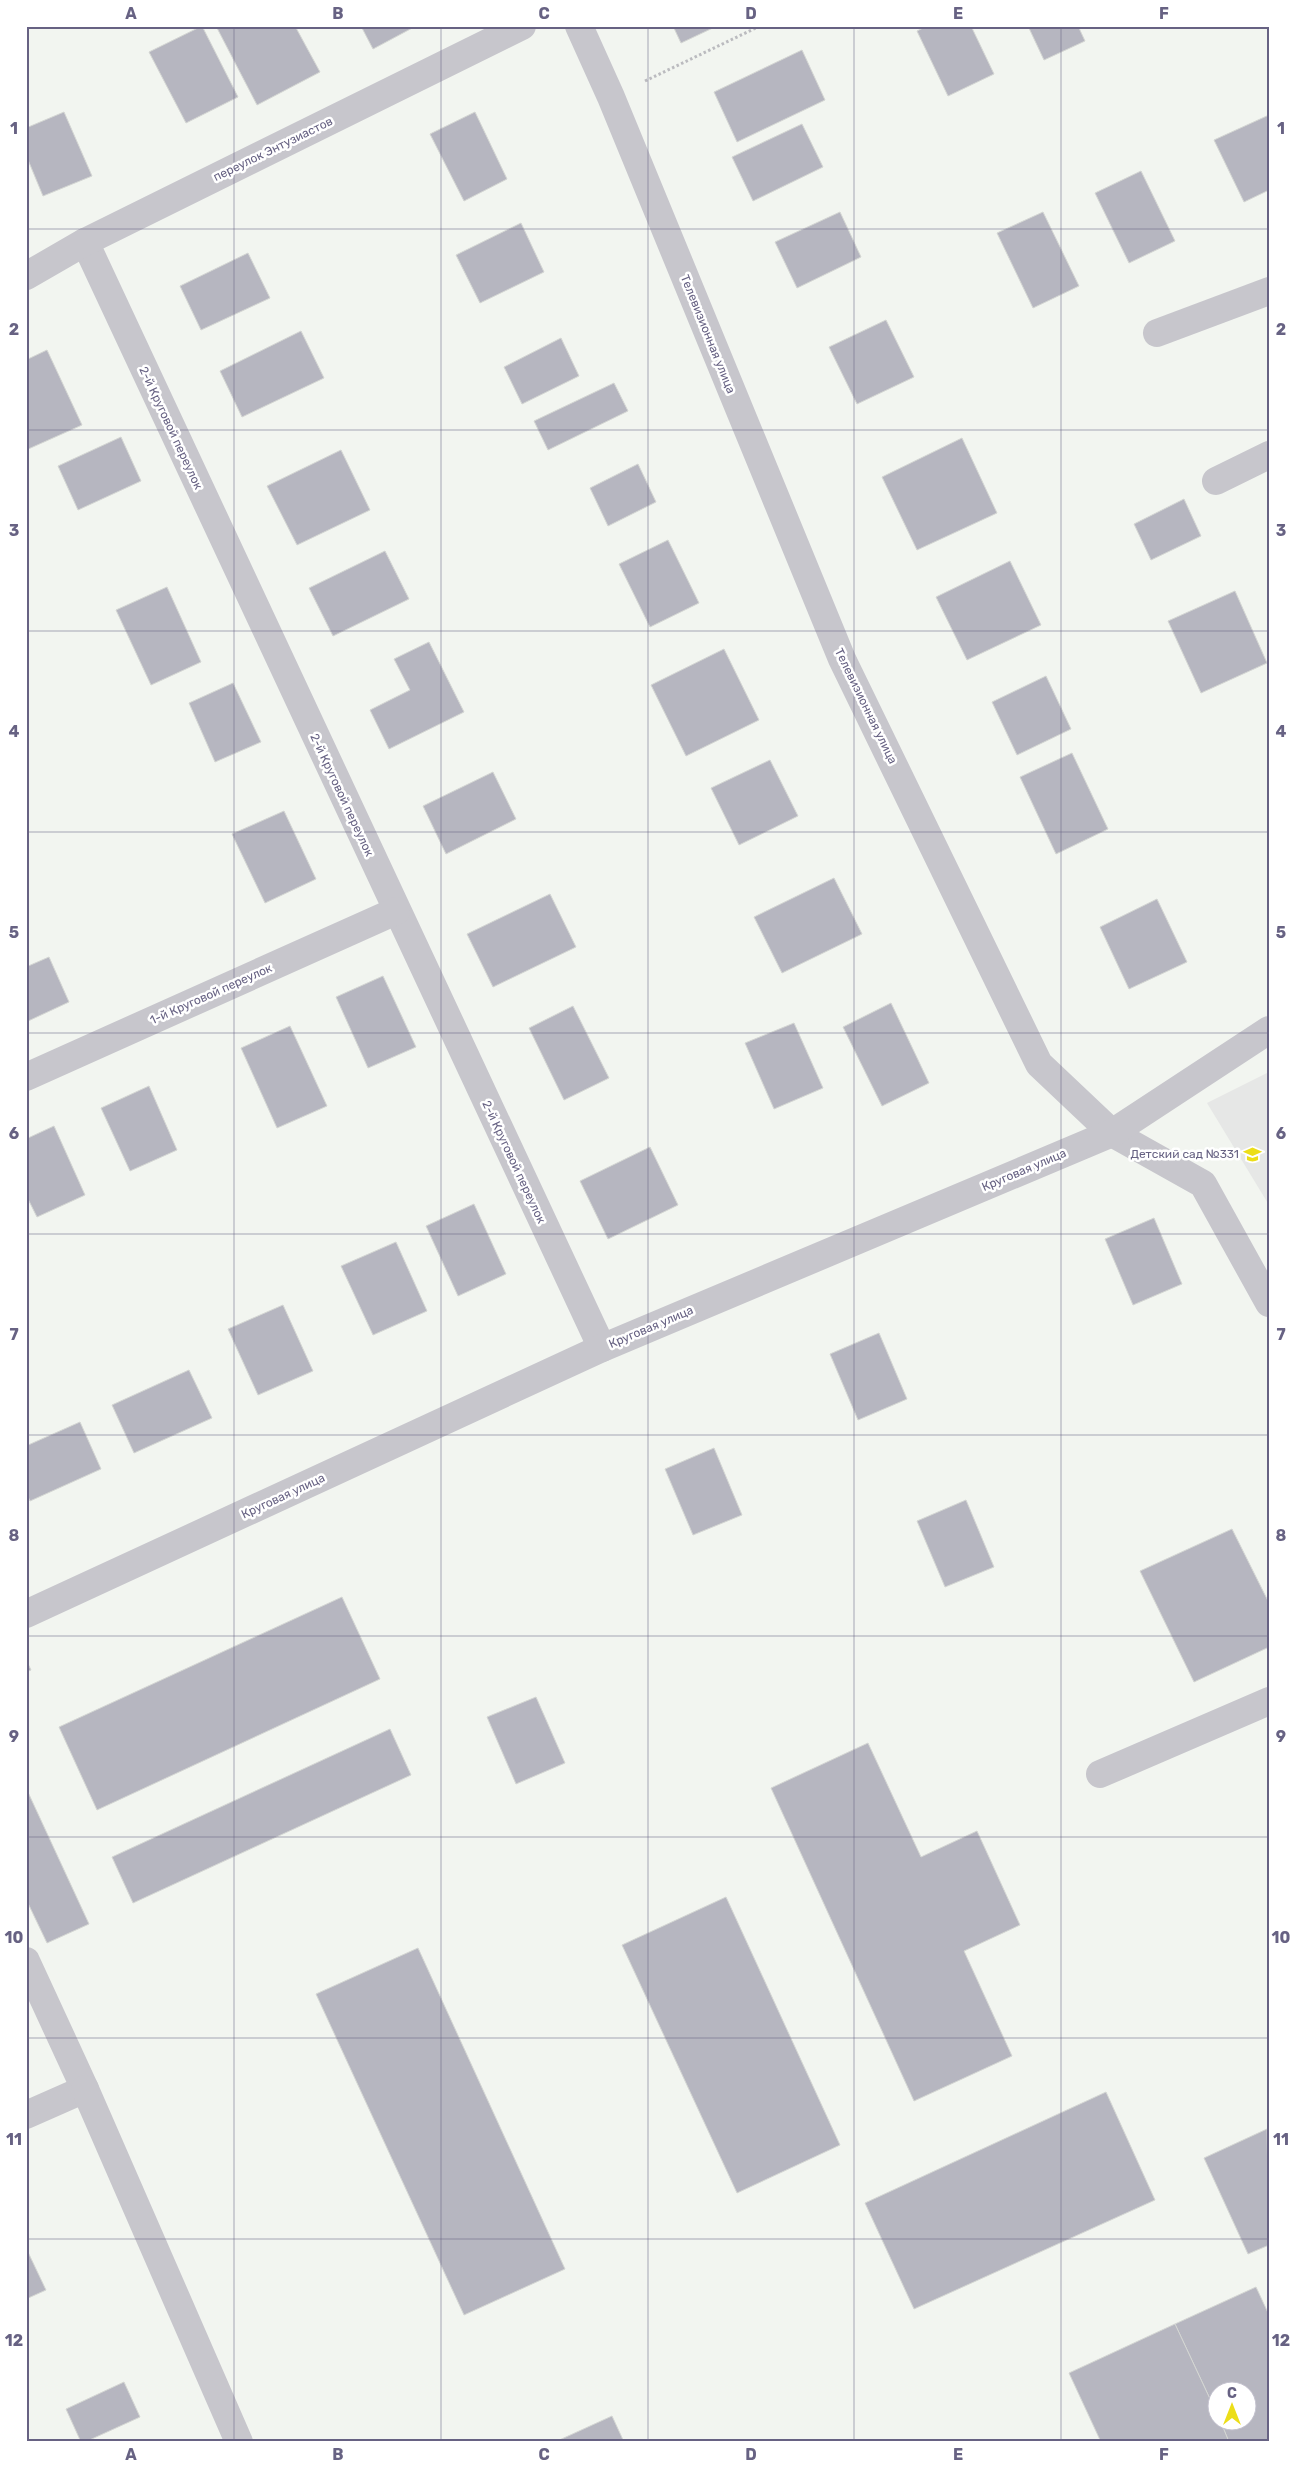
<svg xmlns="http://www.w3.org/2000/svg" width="1295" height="2468" viewBox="0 0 1295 2468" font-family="Rubik,sans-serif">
<rect width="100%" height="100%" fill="#f2f5f0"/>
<polygon fill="#e6e7e6" points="1269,1072 1269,1205 1207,1103"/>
<g fill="#b6b6c0" stroke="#d4d6d3">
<polygon points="202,26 238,97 186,123 149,52"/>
<polygon points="216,26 295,26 320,72 257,105"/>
<polygon points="361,26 416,26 373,49"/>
<polygon points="673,26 717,26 681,43"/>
<polygon points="927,26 971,26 994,74 948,96 917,31"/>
<polygon points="1028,26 1078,26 1085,41 1044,60"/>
<polygon points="802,50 825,100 737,142 714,92"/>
<polygon points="64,112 92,176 43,196 26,155 26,128"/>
<polygon points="475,112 507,179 464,201 430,134"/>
<polygon points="1269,115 1269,190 1244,202 1214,140"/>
<polygon points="802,124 823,167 753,201 732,157"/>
<polygon points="1141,171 1175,241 1129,263 1095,193"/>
<polygon points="840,212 861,257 797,288 775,242"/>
<polygon points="1043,212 1079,286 1033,308 997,233"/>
<polygon points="521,223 544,272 480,303 456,255"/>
<polygon points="248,253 270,298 201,330 180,286"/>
<polygon points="886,320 914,377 857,404 829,347"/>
<polygon points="301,331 324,378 242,417 220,371"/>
<polygon points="561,338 579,376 522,404 504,367"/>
<polygon points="47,350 82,425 26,450 26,360"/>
<polygon points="614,383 628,411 548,450 534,421"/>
<polygon points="121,437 141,481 78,510 58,466"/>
<polygon points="962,438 997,513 917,550 882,477"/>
<polygon points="341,450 370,510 297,545 267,486"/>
<polygon points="638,464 656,502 608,526 590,488"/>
<polygon points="1184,499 1201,536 1151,560 1134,524"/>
<polygon points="668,540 699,603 650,627 619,564"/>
<polygon points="385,551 409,599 333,636 309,588"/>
<polygon points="1010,561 1041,625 967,660 936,597"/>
<polygon points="167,587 201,662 151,685 116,610"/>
<polygon points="1235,591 1267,663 1201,693 1168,621"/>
<polygon points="429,642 464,712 389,749 370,710 410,690 394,659"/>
<polygon points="724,649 759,720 686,756 651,685"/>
<polygon points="1046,676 1071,729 1017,755 992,702"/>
<polygon points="233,683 261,742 215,762 189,703"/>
<polygon points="1072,753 1108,829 1056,854 1020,777"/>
<polygon points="770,760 798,816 739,845 711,788"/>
<polygon points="493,772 516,819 446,854 423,806"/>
<polygon points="284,811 316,879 265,903 232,834"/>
<polygon points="834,878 862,934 782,973 754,917"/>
<polygon points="550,894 576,947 493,987 467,934"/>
<polygon points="1157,899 1187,962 1129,989 1100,927"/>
<polygon points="49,957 69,1002 26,1022 26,967"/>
<polygon points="383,976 416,1047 368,1068 336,997"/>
<polygon points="891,1003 929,1083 882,1106 843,1027"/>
<polygon points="573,1006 609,1078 564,1100 529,1028"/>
<polygon points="794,1023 823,1088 774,1109 745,1043"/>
<polygon points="290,1026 327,1106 277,1128 241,1048"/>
<polygon points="149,1086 177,1150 130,1171 101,1108"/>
<polygon points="54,1126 85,1195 37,1217 26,1195 26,1139"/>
<polygon points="650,1147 678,1205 608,1239 580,1181"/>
<polygon points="474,1204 506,1274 458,1296 426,1226"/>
<polygon points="1154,1218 1182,1284 1133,1305 1105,1239"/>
<polygon points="396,1242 427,1311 373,1335 341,1266"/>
<polygon points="283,1305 313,1371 258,1395 228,1329"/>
<polygon points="879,1333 907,1399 858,1420 830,1354"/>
<polygon points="189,1370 212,1418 134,1453 112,1405"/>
<polygon points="80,1422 101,1469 30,1501 26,1492 26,1446"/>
<polygon points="714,1448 742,1515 693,1535 665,1469"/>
<polygon points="966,1500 994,1567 945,1587 917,1521"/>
<polygon points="1232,1529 1269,1603 1269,1647 1194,1682 1140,1571"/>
<polygon points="342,1597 380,1679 97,1810 59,1727"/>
<polygon points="26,1660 31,1670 26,1672"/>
<polygon points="536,1697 565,1763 516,1784 487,1717"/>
<polygon points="390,1729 411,1775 133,1903 112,1857"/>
<polygon points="868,1743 921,1857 977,1831 1020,1925 964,1951 1012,2056 914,2101 771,1788"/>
<polygon points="26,1788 89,1924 47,1943 26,1899"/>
<polygon points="726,1897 840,2145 737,2193 622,1945"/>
<polygon points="418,1948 565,2269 464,2315 316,1994"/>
<polygon points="1106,2092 1155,2200 914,2309 865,2203"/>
<polygon points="1267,2129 1269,2245 1248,2254 1204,2158"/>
<polygon points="26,2248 46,2290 26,2299"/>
<polygon points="1256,2287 1269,2315 1269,2442 1229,2442 1220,2420 1248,2420 1248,2390 1218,2390 1218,2416 1175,2324"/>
<polygon points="1175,2324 1218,2416 1218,2420 1220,2420 1229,2442 1101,2442 1069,2373"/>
<polygon points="124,2382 140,2417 85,2442 81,2442 66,2409"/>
<polygon points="612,2416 624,2442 555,2442"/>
</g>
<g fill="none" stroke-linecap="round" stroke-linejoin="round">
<polyline stroke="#bbbbbf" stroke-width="3" stroke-dasharray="2.5 2.5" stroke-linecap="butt" points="645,81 760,26"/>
<g stroke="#c7c6cc" stroke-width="28">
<polyline points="579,26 611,97 842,659 1039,1064 1112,1133 1203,1184 1269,1303"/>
<polyline points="85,242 602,1348"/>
<polyline points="26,276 85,242 522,26"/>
<polyline points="1157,333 1269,291"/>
<polyline points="1216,481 1269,455"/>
<polyline points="26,1077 396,911"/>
<polyline points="26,1614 602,1348 1112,1133 1269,1030"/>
<polyline points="1100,1774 1269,1701"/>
<polyline points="26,1961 85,2089 26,2115"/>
<polyline points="85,2089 239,2442"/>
</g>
</g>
<path fill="none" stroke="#676283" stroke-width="1" stroke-opacity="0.55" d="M234 26V2442M441 26V2442M648 26V2442M854 26V2442M1061 26V2442M26 229H1269M26 430H1269M26 631H1269M26 832H1269M26 1033H1269M26 1234H1269M26 1435H1269M26 1636H1269M26 1837H1269M26 2038H1269M26 2239H1269"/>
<defs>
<symbol id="school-bare" viewBox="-9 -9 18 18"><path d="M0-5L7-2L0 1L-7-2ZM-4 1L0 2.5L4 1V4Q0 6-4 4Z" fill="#ecde19" stroke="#fff" stroke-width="2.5" paint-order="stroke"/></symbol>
</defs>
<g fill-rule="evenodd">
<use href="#school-bare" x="1240" y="1142" width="25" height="25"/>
</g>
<g text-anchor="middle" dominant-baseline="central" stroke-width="5" stroke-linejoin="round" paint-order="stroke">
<g font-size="12" fill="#676283" stroke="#fff">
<text transform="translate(273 149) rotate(-26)">переулок Энтузиастов</text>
<text transform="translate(708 334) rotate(68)">Телевизионная улица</text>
<text transform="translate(171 428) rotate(65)">2-й Круговой переулок</text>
<text transform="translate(866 706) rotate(64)">Телевизионная улица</text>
<text transform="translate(342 795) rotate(65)">2-й Круговой переулок</text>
<text transform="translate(211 994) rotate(-24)">1-й Круговой переулок</text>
<text transform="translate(514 1162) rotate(65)">2-й Круговой переулок</text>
<text transform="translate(1024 1170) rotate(-23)">Круговая улица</text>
<text transform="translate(651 1327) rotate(-23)">Круговая улица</text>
<text transform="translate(283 1496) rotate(-25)">Круговая улица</text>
</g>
<g font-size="12" fill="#676283" stroke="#fff" text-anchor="end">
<text x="1239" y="1154">Детский сад №331</text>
</g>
</g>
<rect width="1295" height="2468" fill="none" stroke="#ffffff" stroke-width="55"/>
<g transform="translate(1232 2406)"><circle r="24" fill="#ffffff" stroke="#c2c0cd"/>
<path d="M0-4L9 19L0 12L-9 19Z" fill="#ecde19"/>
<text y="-8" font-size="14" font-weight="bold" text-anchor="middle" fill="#676283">С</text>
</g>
<rect x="28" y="28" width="1240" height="2412" fill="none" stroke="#676283" stroke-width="2"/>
<g font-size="16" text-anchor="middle" font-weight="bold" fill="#676283">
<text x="131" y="19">A</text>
<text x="338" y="19">B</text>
<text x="544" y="19">C</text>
<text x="751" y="19">D</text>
<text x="958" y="19">E</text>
<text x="1164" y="19">F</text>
<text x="14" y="134">1</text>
<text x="1281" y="134">1</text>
<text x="14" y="335">2</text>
<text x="1281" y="335">2</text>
<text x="14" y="536">3</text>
<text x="1281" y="536">3</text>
<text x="14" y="737">4</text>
<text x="1281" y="737">4</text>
<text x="14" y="938">5</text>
<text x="1281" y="938">5</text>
<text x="14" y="1139">6</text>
<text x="1281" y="1139">6</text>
<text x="14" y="1340">7</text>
<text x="1281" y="1340">7</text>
<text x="14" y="1541">8</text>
<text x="1281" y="1541">8</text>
<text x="14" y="1742">9</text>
<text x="1281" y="1742">9</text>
<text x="14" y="1943">10</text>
<text x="1281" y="1943">10</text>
<text x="14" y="2145">11</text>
<text x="1281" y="2145">11</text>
<text x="14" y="2346">12</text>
<text x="1281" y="2346">12</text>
<text x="131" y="2460">A</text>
<text x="338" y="2460">B</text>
<text x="544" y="2460">C</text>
<text x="751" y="2460">D</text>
<text x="958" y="2460">E</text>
<text x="1164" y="2460">F</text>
</g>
</svg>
